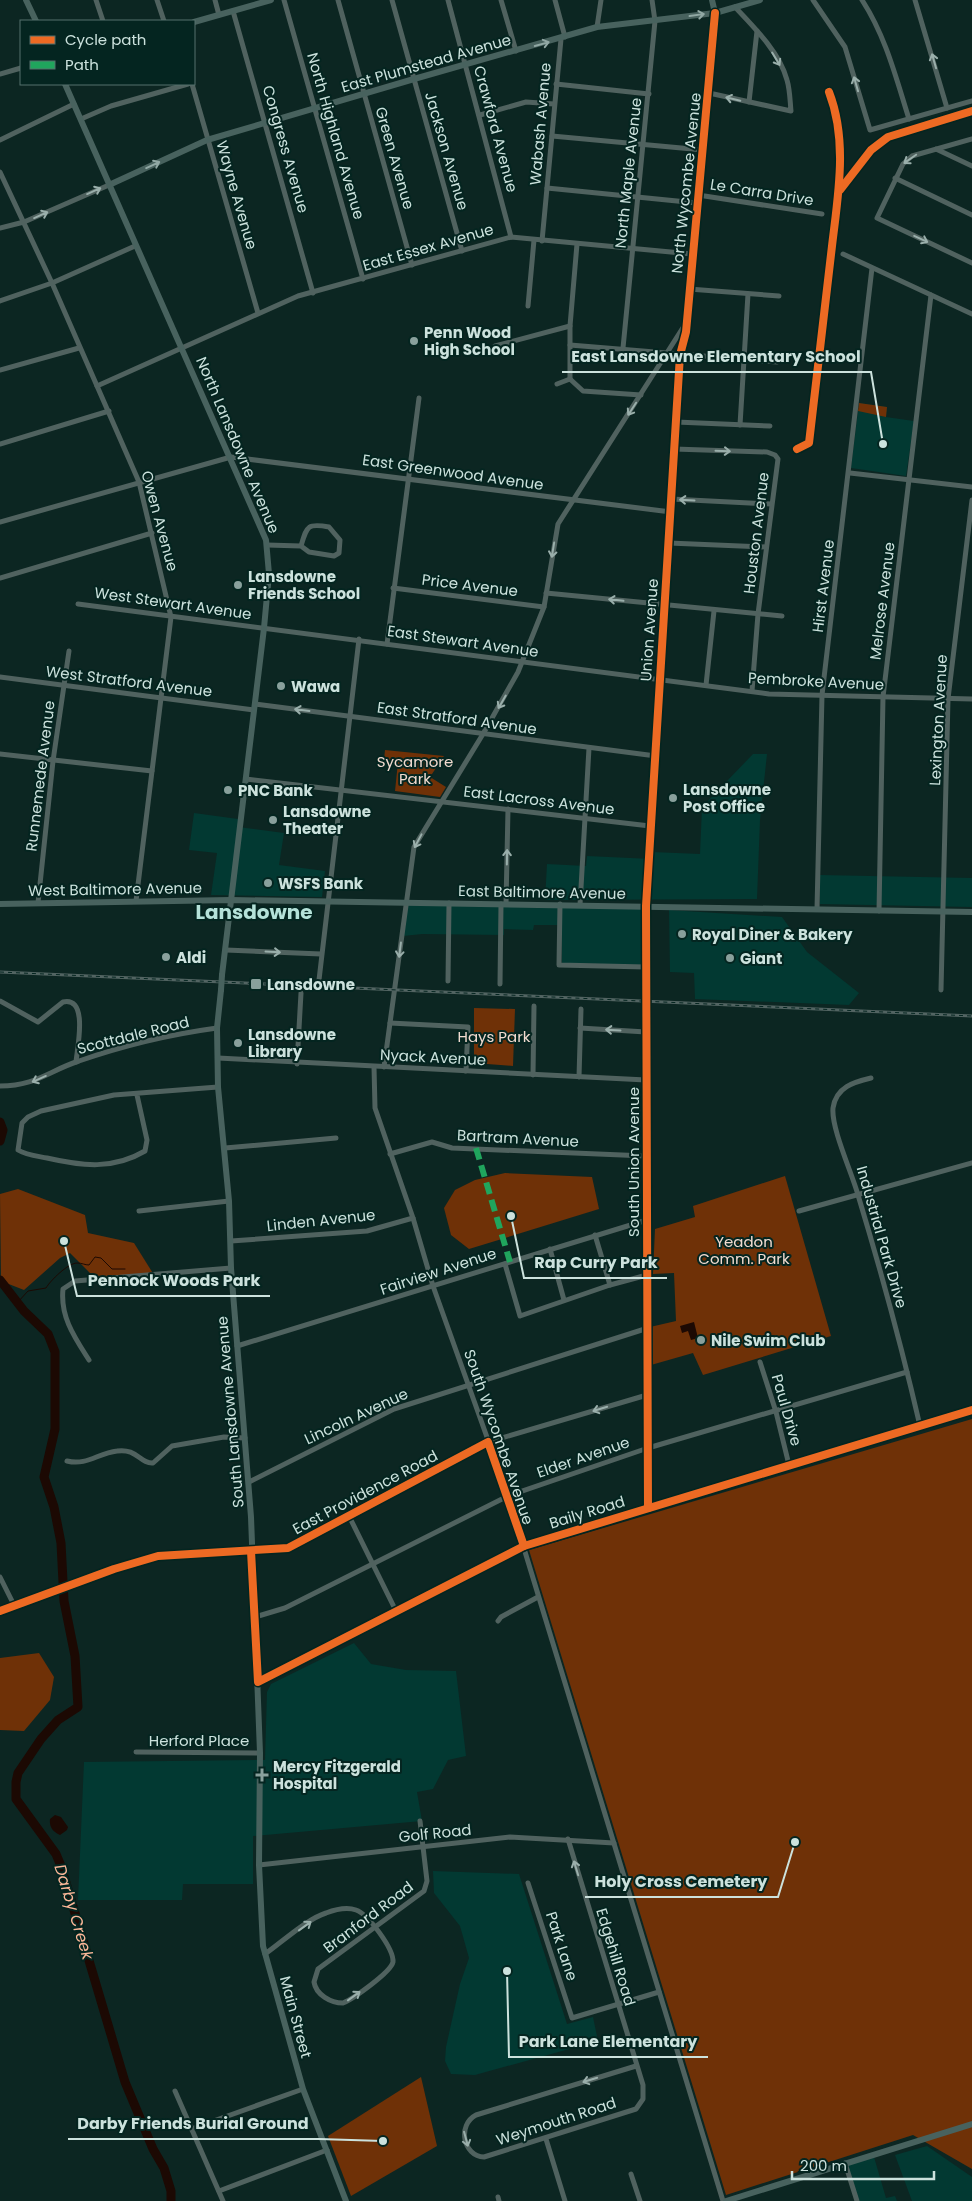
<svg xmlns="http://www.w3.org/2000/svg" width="972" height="2201" viewBox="0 0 972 2201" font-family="Poppins,sans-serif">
<rect width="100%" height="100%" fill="#0c2622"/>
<g fill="#023932">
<polygon points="859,403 887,407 886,417 914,421 906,476 851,468"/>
<polygon points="753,754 767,754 760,820 757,899 545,900 547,864 586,866 587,856 652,859 652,852 700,854 702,807"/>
<polygon points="194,813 238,819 238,827 284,833 279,865 325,871 322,897 211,895 217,853 189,850"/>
<polygon points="820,875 972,878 972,907 820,904"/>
<polygon points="408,905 640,909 643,911 643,965 562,963 562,925 534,925 533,930 504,929 504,935 422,934 403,936"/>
<polygon points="669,910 782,917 807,952 859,993 849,1005 695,999 694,973 670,972"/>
<polygon points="354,1643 371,1664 406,1670 456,1671 466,1756 448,1760 433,1789 417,1792 422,1821 253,1836 253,1884 183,1884 182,1900 78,1900 84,1762 265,1760 267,1692 271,1684"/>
<polygon points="433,1871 519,1874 567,2024 593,2017 598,2041 475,2075 451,2074 445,2061 446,2047 460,1984 469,1958 460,1926 434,1893"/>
<polygon points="927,2146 972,2177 972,2201 912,2201 895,2155"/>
<polygon points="874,2157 886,2198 895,2196 897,2201 859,2201 846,2165"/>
</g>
<g fill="#6f3107">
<polygon points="859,403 887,407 886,417 858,411"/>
<polygon points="385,750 444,756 430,777 446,787 440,797 395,791 398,762 384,760"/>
<polygon points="474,1008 515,1009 513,1066 474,1063"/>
<polygon points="505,1173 592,1177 599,1209 469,1249 451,1235 444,1208 455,1190 475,1180"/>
<polygon points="785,1176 831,1336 703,1375 693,1353 651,1365 650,1327 676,1321 674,1273 653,1274 655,1229 695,1217 693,1206"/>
<polygon points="18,1189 85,1215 88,1233 134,1243 154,1275 97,1280 70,1253 60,1258 24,1290 1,1281 0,1194"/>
<polygon points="972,1419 972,2169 913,2135 726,2195 529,1550"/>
<polygon points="39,1653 54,1677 50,1700 24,1731 0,1730 0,1658"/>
<polygon points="421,2077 437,2146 351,2196 328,2136"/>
</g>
<g fill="#1c0903">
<polygon points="694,1322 698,1338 691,1340 688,1331 682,1333 680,1326"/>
<path d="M55 1815 61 1817 68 1827 67 1830 60 1835C53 1832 49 1827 50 1819Z"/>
</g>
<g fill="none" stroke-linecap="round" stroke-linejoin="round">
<path stroke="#1c0903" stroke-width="1" d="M17 1303 28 1291 46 1288C50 1281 68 1263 77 1263 82 1263 85 1265 89 1265L95 1257 101 1258 112 1269H125"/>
<g stroke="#1c0903" stroke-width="9">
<polyline points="0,1122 3,1130 0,1141"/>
<polyline points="0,1280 24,1311 48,1334 55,1352 55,1429 44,1477 54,1507 61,1543 64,1601 75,1656 78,1707 58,1720 41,1739 18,1773 16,1782 16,1799 56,1854 61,1866 125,2082 153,2149 164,2168 171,2191 171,2201"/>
</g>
<g stroke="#50625f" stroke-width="5">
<polyline points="96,0 103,21"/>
<polyline points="157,0 164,21"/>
<polyline points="215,0 219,15"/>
<polyline points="284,0 363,279"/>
<polyline points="338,0 412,265"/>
<polyline points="392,0 462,251"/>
<polyline points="448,0 511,237"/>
<polyline points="501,0 516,51"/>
<polyline points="555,0 565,37"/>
<polyline points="813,0 845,47 870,130 972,101"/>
<path d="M862 0C886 37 896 78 909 119"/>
<polyline points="915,0 947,108"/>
<polyline points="233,11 313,293"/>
<polyline points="597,27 601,0"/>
<polyline points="0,74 21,68"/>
<polyline points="192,84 258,313"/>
<polyline points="556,84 649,94"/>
<path d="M709 93 791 111C790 101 790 90 787 80 780 53 754 27 735 7"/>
<polyline points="749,102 757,31"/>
<polyline points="480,115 526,102 554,104"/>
<polyline points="81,119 111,106 188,84"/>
<polyline points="552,136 703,150"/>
<polyline points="972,139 912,156 903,164 877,218 972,263"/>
<polyline points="0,140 74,104"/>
<polyline points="936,149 972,166"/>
<polyline points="0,172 52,283 139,482 171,617 136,901"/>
<polyline points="895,178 972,215"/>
<polyline points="547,188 697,203"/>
<polyline points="698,195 822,214"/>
<polyline points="0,228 24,222 109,185"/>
<polyline points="542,241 561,39"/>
<polyline points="843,254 972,314"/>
<polyline points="689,289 779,296"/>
<polyline points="0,301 52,283 135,246"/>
<polyline points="528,306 534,240"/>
<polyline points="570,345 777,362"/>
<polyline points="495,346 570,326"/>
<polyline points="623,348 655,21 652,0"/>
<polyline points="0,370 79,348"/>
<polyline points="570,379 570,326 577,244"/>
<polyline points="570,379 583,391 641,395"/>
<polyline points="557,384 570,379"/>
<polyline points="97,386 298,296 511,237 692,254"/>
<polyline points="676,422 770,426"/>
<polyline points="740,425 748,294"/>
<polyline points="0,444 109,411"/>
<polyline points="674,449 767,452 775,455 778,459 758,614 752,691"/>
<polyline points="850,473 972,487"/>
<polyline points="671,499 771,504"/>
<polyline points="0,522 231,457 671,512"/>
<polyline points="669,543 766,547"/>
<path d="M267 545 301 546 309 552 334 556 339 553 340 540 329 527C307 523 307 526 301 546"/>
<polyline points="0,578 152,533"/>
<polyline points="393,588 544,607"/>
<polyline points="546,593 782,616"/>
<polyline points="78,604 769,694 972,699"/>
<polyline points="387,644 419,398"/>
<polyline points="0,677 254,710"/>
<polyline points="706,685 714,611"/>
<polyline points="255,704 656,756"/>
<polyline points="0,754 152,771"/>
<polyline points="246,779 650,826"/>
<polyline points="38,903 53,761 69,651"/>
<polyline points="506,904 508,809"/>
<polyline points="560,904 559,965 646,967"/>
<polyline points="580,905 589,748"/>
<polyline points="817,909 822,695 872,268"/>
<polyline points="879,911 883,697 931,295"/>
<polyline points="226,950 321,954"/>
<polyline points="319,980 359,639"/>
<polyline points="448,981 449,903"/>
<polyline points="500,984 501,904"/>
<polyline points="941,990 948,699 972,500"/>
<path d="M0 1001 38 1022 63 1002C89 996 77 1049 76 1062"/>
<polyline points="390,1023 468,1027 466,1071"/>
<polyline points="580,1028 646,1032"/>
<polyline points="218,1058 646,1080"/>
<polyline points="297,1064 301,993"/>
<polyline points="374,1067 375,1108 413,1218 433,1286 508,1496 723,2201"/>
<polyline points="384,1067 414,847 483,734 518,672 544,607 558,524 684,326"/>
<polyline points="533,1075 534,1006"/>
<polyline points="579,1077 581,1009"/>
<path d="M871 1078C854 1082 836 1087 833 1108 831 1128 852 1173 858 1195 881 1271 902 1348 920 1426"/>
<path d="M0 1086C36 1086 48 1071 79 1061 122 1046 173 1034 217 1028"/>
<path d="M137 1095 147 1140 145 1151C113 1170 82 1166 47 1158 37 1156 26 1155 18 1150L22 1123 28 1117 41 1111 114 1095 218 1087"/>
<polyline points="225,1148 336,1138"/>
<polyline points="390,1154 432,1142 452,1148 646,1156"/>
<polyline points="139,1211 229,1201"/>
<polyline points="799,1211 972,1163"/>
<polyline points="595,1235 610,1285"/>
<polyline points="231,1241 367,1231 413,1218"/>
<polyline points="550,1249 564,1300"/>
<polyline points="505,1264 520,1316 610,1285 647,1275"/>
<polyline points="237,1346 647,1220"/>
<path d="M89 1360C75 1338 60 1317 63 1289L75 1281 231 1268"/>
<polyline points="760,1362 776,1412 789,1465"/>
<path d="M67 1461C87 1466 98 1453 117 1451 137 1448 140 1464 153 1463L172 1446 224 1437 245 1438"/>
<polyline points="249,1482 394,1409 648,1328"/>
<polyline points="648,1508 646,906 680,355 686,332 715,13"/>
<polyline points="349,1516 397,1613"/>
<polyline points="0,1577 14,1605"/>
<polyline points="0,1611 114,1569 158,1556 288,1548 488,1442 647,1395"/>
<polyline points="255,1617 285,1608 508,1496 648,1448 907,1372"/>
<polyline points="498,1621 501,1617 538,1597"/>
<polyline points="258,1682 524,1546 972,1410"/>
<polyline points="136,1752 260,1753"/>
<path d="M568 1839 643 2085V2099L636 2109 484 2157C463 2156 457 2125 476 2115L636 2066"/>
<polyline points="259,1865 510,1837 614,1843"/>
<polyline points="528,1883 572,2018 659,1992"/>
<path d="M265 1954C282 1942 307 1919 326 1913 334 1910 347 1907 356 1910 368 1914 394 1949 393 1962 391 1972 353 1999 343 2003 331 2003 316 1995 314 1982L318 1969 424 1891 427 1881 420 1821"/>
<polyline points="175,2091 223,2201"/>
<polyline points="191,2129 303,2089"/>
<polyline points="546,2139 565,2201"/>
<polyline points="845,2163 857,2201"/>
<polyline points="631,2174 640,2201"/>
<polyline points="219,2191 327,2150"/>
<polyline points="498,2197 499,2201"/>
</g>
<g stroke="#48625e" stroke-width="6">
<polyline points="26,0 36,21"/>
<polyline points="712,0 715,13"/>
<polyline points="194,22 271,0"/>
<polyline points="65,84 266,540 269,574 264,628 222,975"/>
<polyline points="109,185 207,140 414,79 597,27 715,13 760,0"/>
<polyline points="0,904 231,900 972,912"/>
<polyline points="221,990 217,1028 218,1087 229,1201 231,1268 251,1517 260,1753 259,1865 263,1946 303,2089 346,2201"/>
<polyline points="726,2201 972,2124"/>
</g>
<defs>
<polyline id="rail" points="0,972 972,1016"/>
</defs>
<use href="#rail" stroke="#526462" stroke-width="3"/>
<use href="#rail" stroke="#042520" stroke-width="1" stroke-dasharray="4" stroke-linecap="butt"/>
<polyline stroke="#48625e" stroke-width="6" points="221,990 222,975"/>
<polyline stroke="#20a55d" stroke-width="6" stroke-dasharray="12 6" stroke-linecap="butt" points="476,1148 510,1262"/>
<defs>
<g id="cycleway">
<polyline points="840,190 871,150 888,137 972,111"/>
<path d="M797 449 809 443C817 377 824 312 832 246 838 195 848 141 829 92"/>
<polyline points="648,1508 646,906 680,355 686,332 715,13"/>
<polyline points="251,1551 258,1682 524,1546 972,1410"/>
<polyline points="0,1611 114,1569 158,1556 288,1548 488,1442 524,1546"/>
</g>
</defs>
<use href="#cycleway" stroke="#042520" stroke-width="11"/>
<use href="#cycleway" stroke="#ed6a23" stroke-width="8"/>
</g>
<defs><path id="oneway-shaft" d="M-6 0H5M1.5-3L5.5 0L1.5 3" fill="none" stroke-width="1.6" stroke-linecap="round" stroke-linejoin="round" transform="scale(1.25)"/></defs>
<g stroke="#91a8a4">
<use href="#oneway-shaft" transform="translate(697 15) rotate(-8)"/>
<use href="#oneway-shaft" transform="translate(542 44) rotate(-15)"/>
<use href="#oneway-shaft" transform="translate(153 165) rotate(-25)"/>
</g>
<g stroke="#9aafab">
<use href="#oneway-shaft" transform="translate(776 59) rotate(59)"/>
<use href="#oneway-shaft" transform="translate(934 61) rotate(-106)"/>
<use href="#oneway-shaft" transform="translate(856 84) rotate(-106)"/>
<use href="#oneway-shaft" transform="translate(733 99) rotate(-167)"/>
<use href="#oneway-shaft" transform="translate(910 159) rotate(145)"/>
<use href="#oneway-shaft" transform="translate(94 191) rotate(-24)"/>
<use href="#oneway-shaft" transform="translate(41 215) rotate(-24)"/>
<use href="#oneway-shaft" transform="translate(921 239) rotate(25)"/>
<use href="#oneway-shaft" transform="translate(632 409) rotate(123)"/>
<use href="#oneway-shaft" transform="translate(723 451) rotate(2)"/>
<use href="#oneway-shaft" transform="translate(687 500) rotate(-177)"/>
<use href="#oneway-shaft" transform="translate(553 550) rotate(99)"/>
<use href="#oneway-shaft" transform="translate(616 600) rotate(-174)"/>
<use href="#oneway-shaft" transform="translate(502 702) rotate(120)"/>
<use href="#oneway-shaft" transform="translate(302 710) rotate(-173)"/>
<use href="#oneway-shaft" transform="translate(418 841) rotate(118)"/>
<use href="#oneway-shaft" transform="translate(507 857) rotate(-89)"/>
<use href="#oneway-shaft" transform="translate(400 950) rotate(97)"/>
<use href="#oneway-shaft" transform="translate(273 952) rotate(3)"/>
<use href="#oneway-shaft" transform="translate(613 1030) rotate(-177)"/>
<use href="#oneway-shaft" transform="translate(39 1079) rotate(156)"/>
<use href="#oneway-shaft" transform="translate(600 1409) rotate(163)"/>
<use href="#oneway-shaft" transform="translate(576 1868) rotate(-107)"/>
<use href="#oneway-shaft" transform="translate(305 1926) rotate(-36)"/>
<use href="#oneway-shaft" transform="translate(354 1996) rotate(-36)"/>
<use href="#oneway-shaft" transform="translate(590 2080) rotate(163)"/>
<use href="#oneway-shaft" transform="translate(466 2139) rotate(75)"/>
</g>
<g fill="#89a09c" stroke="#042520" stroke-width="2">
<circle cx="414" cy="341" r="5"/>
<circle cx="238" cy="585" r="5"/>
<circle cx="281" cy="686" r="5"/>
<circle cx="228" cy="790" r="5"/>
<circle cx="673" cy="798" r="5"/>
<circle cx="273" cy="820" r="5"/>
<circle cx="268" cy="883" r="5"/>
<circle cx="682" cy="934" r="5"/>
<circle cx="166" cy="957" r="5"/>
<circle cx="730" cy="958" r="5"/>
<rect x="250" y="978" width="12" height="12" rx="2.5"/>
<circle cx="238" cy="1043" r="5"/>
<circle cx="701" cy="1340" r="5"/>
<path d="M259.5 1767.5h5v5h5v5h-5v5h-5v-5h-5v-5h5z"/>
</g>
<g text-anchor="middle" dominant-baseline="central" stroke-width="4" stroke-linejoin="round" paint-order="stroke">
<g font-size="15" fill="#cce2dd" stroke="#042520">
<text transform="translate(426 63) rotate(-16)">East Plumstead Avenue</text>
<text transform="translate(540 124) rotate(-85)">Wabash Avenue</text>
<text transform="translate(496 129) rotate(75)">Crawford Avenue</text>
<text transform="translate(336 136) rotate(74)">North Highland Avenue</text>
<text transform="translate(286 149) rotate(74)">Congress Avenue</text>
<text transform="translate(447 151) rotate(74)">Jackson Avenue</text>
<text transform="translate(395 158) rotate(74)">Green Avenue</text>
<text transform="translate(628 173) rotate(-84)">North Maple Avenue</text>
<text transform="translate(686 183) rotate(-84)">North Wycombe Avenue</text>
<text transform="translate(762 192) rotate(9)">Le Carra Drive</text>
<text transform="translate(237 195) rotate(74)">Wayne Avenue</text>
<text transform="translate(428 247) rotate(-16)">East Essex Avenue</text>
<text transform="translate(238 445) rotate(67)">North Lansdowne Avenue</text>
<text transform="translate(453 472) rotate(8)">East Greenwood Avenue</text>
<text transform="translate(160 521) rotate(75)">Owen Avenue</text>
<text transform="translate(756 533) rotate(-83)">Houston Avenue</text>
<text transform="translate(470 585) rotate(7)">Price Avenue</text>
<text transform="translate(823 586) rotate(-83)">Hirst Avenue</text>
<text transform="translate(882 601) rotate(-83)">Melrose Avenue</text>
<text transform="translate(173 603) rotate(8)">West Stewart Avenue</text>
<text transform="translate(649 630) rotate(-86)">Union Avenue</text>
<text transform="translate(463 641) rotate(8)">East Stewart Avenue</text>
<text transform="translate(129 681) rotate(7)">West Stratford Avenue</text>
<text transform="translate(816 681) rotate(3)">Pembroke Avenue</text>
<text transform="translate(457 718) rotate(8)">East Stratford Avenue</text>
<text transform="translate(938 720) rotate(-87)">Lexington Avenue</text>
<text transform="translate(40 776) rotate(-83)">Runnemede Avenue</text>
<text transform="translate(539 800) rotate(7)">East Lacross Avenue</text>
<text transform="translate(115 889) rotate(-1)">West Baltimore Avenue</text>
<text transform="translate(542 892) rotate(1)">East Baltimore Avenue</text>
<text transform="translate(133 1035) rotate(-14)">Scottdale Road</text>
<text transform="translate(433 1057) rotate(3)">Nyack Avenue</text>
<text transform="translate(518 1138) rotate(3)">Bartram Avenue</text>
<text transform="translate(633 1162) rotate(-90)">South Union Avenue</text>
<text transform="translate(321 1220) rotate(-6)">Linden Avenue</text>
<text transform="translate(882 1237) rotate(74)">Industrial Park Drive</text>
<text transform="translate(438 1271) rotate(-18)">Fairview Avenue</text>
<text transform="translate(787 1410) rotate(74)">Paul Drive</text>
<text transform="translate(230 1412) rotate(-95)">South Lansdowne Avenue</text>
<text transform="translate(356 1416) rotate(-25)">Lincoln Avenue</text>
<text transform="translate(499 1437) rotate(71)">South Wycombe Avenue</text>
<text transform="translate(583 1457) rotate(-19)">Elder Avenue</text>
<text transform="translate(365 1492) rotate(-28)">East Providence Road</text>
<text transform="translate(587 1512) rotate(-17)">Baily Road</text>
<text x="199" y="1740">Herford Place</text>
<text transform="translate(435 1833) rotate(-6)">Golf Road</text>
<text transform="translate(368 1917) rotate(-37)">Branford Road</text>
<text transform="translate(562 1946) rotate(72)">Park Lane</text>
<text transform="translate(616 1957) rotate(73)">Edgehill Road</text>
<text transform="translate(296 2017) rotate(75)">Main Street</text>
<text transform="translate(556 2121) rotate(-18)">Weymouth Road</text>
</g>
<g font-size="15" font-weight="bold" fill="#cce2dd" stroke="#042520" text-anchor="start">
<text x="424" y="332">Penn Wood<tspan x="424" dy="17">High School</tspan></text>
<text x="248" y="576">Lansdowne<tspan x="248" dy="17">Friends School</tspan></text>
<text x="291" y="686">Wawa</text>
<text x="683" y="789">Lansdowne<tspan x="683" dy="17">Post Office</tspan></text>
<text x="238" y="790">PNC Bank</text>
<text x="283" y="811">Lansdowne<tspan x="283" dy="17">Theater</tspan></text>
<text x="278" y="883">WSFS Bank</text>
<text x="692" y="934">Royal Diner &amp; Bakery</text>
<text x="176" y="957">Aldi</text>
<text x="740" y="958">Giant</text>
<text x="267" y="984">Lansdowne</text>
<text x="248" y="1034">Lansdowne<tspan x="248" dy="17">Library</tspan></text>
<text x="711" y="1340">Nile Swim Club</text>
<text x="273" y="1766">Mercy Fitzgerald<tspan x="273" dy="17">Hospital</tspan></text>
</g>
<g font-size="15" fill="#f2dbd0" stroke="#042520">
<text x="415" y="761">Sycamore<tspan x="415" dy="17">Park</tspan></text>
<text x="494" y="1036">Hays Park</text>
<text x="744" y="1241">Yeadon<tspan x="744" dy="17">Comm. Park</tspan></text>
</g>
<g font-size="16" font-style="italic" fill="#fbb798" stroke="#042520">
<text transform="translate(74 1912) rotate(73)">Darby Creek</text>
</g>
<g font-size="20" font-weight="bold" fill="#b5e2d9" stroke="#042520">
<text x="254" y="912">Lansdowne</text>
</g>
</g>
<path fill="none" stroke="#cce2dd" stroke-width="2" d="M883 444L871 372H562M511 1216L524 1278H667M64 1241L77 1296H270M795 1842L778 1897H585M507 1971L509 2057H708M383 2141L319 2139H68"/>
<g fill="#cce2dd" stroke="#042520" stroke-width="2">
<circle cx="883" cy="444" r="5"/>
<circle cx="511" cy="1216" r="5"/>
<circle cx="64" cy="1241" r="5"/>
<circle cx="795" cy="1842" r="5"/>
<circle cx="507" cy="1971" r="5"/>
<circle cx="383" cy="2141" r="5"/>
</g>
<g font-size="16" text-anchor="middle" font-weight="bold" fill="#cce2dd" stroke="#042520" stroke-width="4" stroke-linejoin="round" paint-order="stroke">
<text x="716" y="362">East Lansdowne Elementary School</text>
<text x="596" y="1268">Rap Curry Park</text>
<text x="174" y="1286">Pennock Woods Park</text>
<text x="681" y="1887">Holy Cross Cemetery</text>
<text x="608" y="2047">Park Lane Elementary</text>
<text x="193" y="2129">Darby Friends Burial Ground</text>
</g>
<rect x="20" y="20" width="175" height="65" fill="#042520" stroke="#54716c"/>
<rect x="30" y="36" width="25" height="8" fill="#ed6a23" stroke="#54716c"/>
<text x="65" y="45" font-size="15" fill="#cce2dd">Cycle path</text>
<rect x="30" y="61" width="25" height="8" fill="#20a55d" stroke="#54716c"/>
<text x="65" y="70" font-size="15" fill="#cce2dd">Path</text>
<path d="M792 2171v8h142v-8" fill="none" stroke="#cce2dd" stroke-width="2.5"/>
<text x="800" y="2171" font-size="15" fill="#cce2dd" stroke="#042520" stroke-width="4" paint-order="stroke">200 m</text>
</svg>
